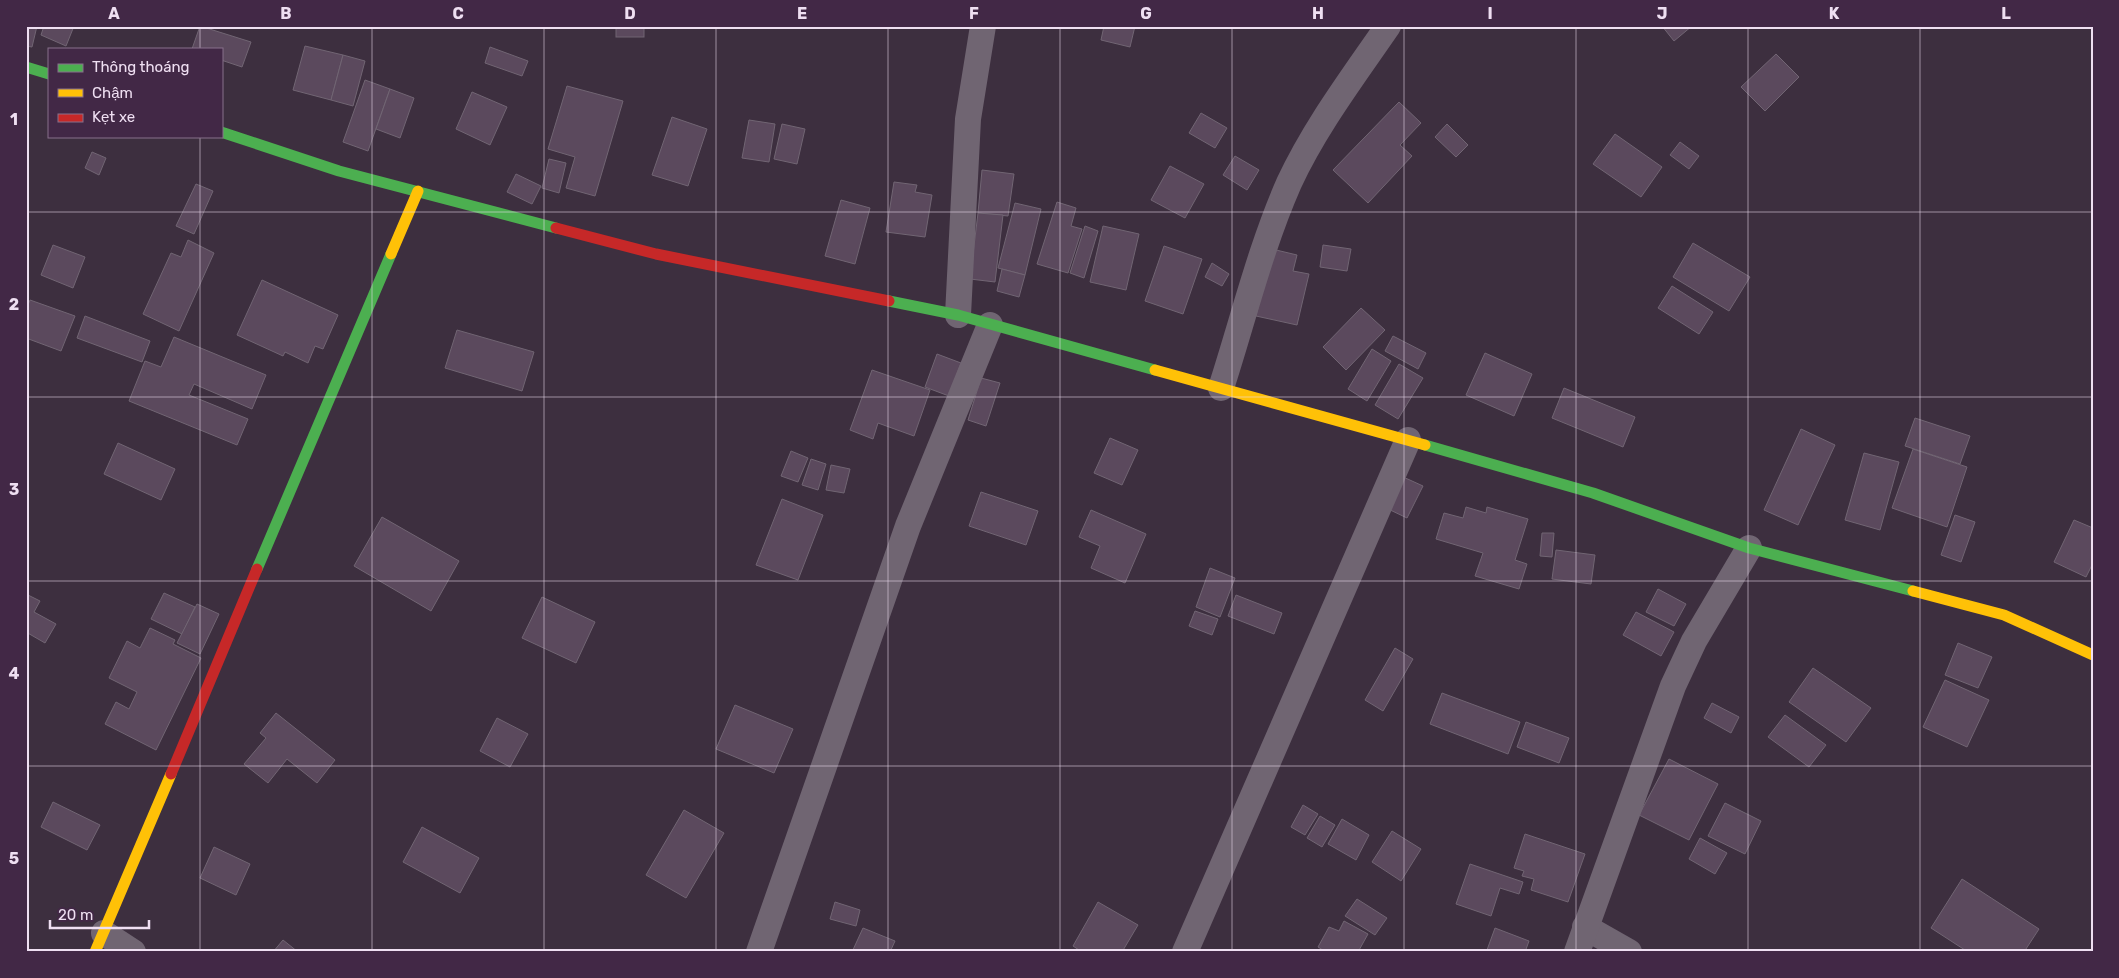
<svg xmlns="http://www.w3.org/2000/svg" width="2119" height="978" viewBox="0 0 2119 978" font-family="Rubik,sans-serif">
<rect width="100%" height="100%" fill="#3d2f3f"/>
<g fill="#5b495d" stroke="#716573">
<polygon points="26,26 37,26 32,47 26,46"/>
<polygon points="44,26 74,26 66,46 41,35"/>
<polygon points="200,26 251,42 242,67 221,60 221,49 192,49"/>
<rect x="616" y="26" width="28" height="11"/>
<polygon points="1104,26 1135,26 1130,47 1101,40"/>
<polygon points="1662,26 1692,26 1674,41"/>
<polygon points="305,46 343,55 331,100 293,90"/>
<polygon points="490,47 528,61 522,76 485,63"/>
<polygon points="1776,54 1799,77 1765,111 1741,87"/>
<polygon points="343,55 365,61 353,106 331,100"/>
<polygon points="365,80 390,89 368,151 343,142"/>
<polygon points="567,86 623,101 595,196 566,188 575,157 548,149"/>
<polygon points="390,89 414,98 400,138 376,129"/>
<polygon points="472,92 507,107 490,145 456,129"/>
<polygon points="1399,102 1421,123 1400,145 1412,156 1368,203 1333,170"/>
<polygon points="1201,113 1227,128 1215,148 1189,133"/>
<polygon points="672,117 707,129 688,186 652,175"/>
<polygon points="749,120 775,124 769,162 742,158"/>
<polygon points="782,124 805,129 797,164 774,159"/>
<polygon points="1447,124 1468,145 1456,157 1435,137"/>
<polygon points="1615,134 1662,167 1641,197 1593,164"/>
<polygon points="1680,142 1699,156 1689,169 1670,155"/>
<polygon points="92,152 106,158 99,175 85,168"/>
<polygon points="1235,156 1259,170 1247,190 1223,175"/>
<polygon points="549,159 566,163 559,193 542,188"/>
<polygon points="1170,166 1204,184 1185,218 1151,200"/>
<polygon points="982,170 1014,174 1008,216 978,213"/>
<polygon points="516,174 541,186 532,204 507,192"/>
<polygon points="894,182 917,185 915,192 932,195 925,237 886,232"/>
<polygon points="196,184 213,191 194,234 176,226"/>
<polygon points="841,200 870,208 855,264 825,256"/>
<polygon points="1057,202 1076,208 1071,226 1082,229 1068,273 1037,264"/>
<polygon points="1015,203 1041,209 1025,275 998,268"/>
<polygon points="978,213 1003,215 995,282 970,279"/>
<polygon points="1085,226 1098,231 1084,278 1070,273"/>
<polygon points="1103,226 1139,234 1126,290 1090,282"/>
<polygon points="188,240 214,253 179,331 143,314 171,253 181,257"/>
<polygon points="1693,243 1750,277 1729,311 1673,277"/>
<polygon points="53,245 85,257 73,288 41,275"/>
<polygon points="1323,245 1351,249 1347,271 1320,267"/>
<polygon points="1164,246 1202,259 1183,314 1145,301"/>
<polygon points="1272,249 1297,255 1293,271 1309,274 1297,325 1256,316"/>
<polygon points="1212,263 1229,274 1222,286 1205,277"/>
<polygon points="1002,269 1025,275 1019,297 997,291"/>
<polygon points="262,280 338,315 323,349 315,346 308,363 285,352 283,356 237,335"/>
<polygon points="1672,286 1713,312 1699,334 1658,308"/>
<polygon points="30,300 75,316 61,351 26,338 26,310"/>
<polygon points="1361,308 1385,330 1346,370 1323,347"/>
<polygon points="85,316 150,341 142,362 77,338"/>
<polygon points="457,330 534,352 522,391 445,368"/>
<polygon points="1393,336 1426,353 1418,369 1385,351"/>
<polygon points="174,337 266,375 252,409 194,384 189,395 248,419 237,445 129,401 145,361 161,367"/>
<polygon points="1372,349 1391,361 1367,401 1348,389"/>
<polygon points="1485,353 1532,374 1514,416 1466,395"/>
<polygon points="937,354 961,363 949,396 925,387"/>
<polygon points="1399,364 1423,378 1398,419 1375,405"/>
<polygon points="872,370 930,390 914,436 878,423 873,439 850,430"/>
<polygon points="981,378 1000,383 986,426 968,420"/>
<polygon points="1564,388 1635,417 1623,447 1552,418"/>
<polygon points="1915,418 1970,436 1960,464 1905,446"/>
<polygon points="1801,429 1835,445 1798,525 1764,510"/>
<polygon points="1110,438 1138,450 1122,485 1094,473"/>
<polygon points="118,443 175,469 161,500 104,474"/>
<polygon points="1913,449 1967,467 1947,527 1892,508"/>
<polygon points="791,451 808,458 798,482 781,476"/>
<polygon points="1864,453 1899,462 1880,530 1845,520"/>
<polygon points="811,459 826,464 818,490 802,485"/>
<polygon points="831,465 850,469 844,493 826,490"/>
<polygon points="1401,476 1423,486 1407,518 1386,508"/>
<polygon points="981,492 1038,511 1026,545 969,526"/>
<polygon points="782,499 823,515 798,580 756,565"/>
<polygon points="1466,507 1486,513 1487,507 1528,519 1515,560 1527,564 1519,589 1475,576 1483,553 1436,539 1444,513 1463,518"/>
<polygon points="1091,510 1146,534 1125,583 1091,568 1100,546 1079,537"/>
<polygon points="1955,515 1975,522 1961,562 1941,555"/>
<polygon points="382,517 459,561 431,611 354,566"/>
<polygon points="2074,520 2093,528 2093,563 2086,577 2054,562"/>
<polygon points="1542,533 1554,533 1552,557 1540,556"/>
<polygon points="1556,550 1595,555 1591,584 1552,579"/>
<polygon points="1210,568 1235,578 1220,617 1196,607"/>
<polygon points="1658,589 1686,604 1674,626 1646,612"/>
<polygon points="164,593 195,607 182,634 151,619"/>
<polygon points="26,594 40,601 34,612 56,624 45,643 26,632"/>
<polygon points="1236,595 1282,613 1274,634 1228,616"/>
<polygon points="542,597 595,622 576,663 522,638"/>
<polygon points="197,604 219,614 200,654 177,643"/>
<polygon points="1195,611 1218,619 1212,635 1189,626"/>
<polygon points="1636,612 1674,632 1661,656 1623,635"/>
<polygon points="150,628 175,640 173,644 201,658 156,750 105,724 116,702 129,709 137,692 109,678 127,641 140,648"/>
<polygon points="1958,643 1992,657 1978,688 1945,675"/>
<polygon points="1395,648 1413,659 1383,711 1365,700"/>
<polygon points="1813,668 1871,708 1846,742 1789,702"/>
<polygon points="1945,680 1989,700 1967,747 1923,727"/>
<polygon points="1442,693 1520,722 1508,754 1430,724"/>
<polygon points="1712,703 1739,717 1731,733 1704,718"/>
<polygon points="735,705 793,729 774,773 716,749"/>
<polygon points="276,713 335,760 317,783 287,759 268,783 244,764 266,738 260,733"/>
<polygon points="1785,715 1826,745 1809,767 1768,737"/>
<polygon points="497,718 528,734 510,767 480,751"/>
<polygon points="1526,722 1569,738 1559,763 1517,747"/>
<polygon points="1669,759 1718,784 1689,840 1639,815"/>
<polygon points="53,802 100,825 87,850 41,827"/>
<polygon points="1725,803 1761,821 1745,854 1708,836"/>
<polygon points="1303,805 1318,814 1305,835 1291,827"/>
<polygon points="684,810 724,833 686,898 646,875"/>
<polygon points="1320,816 1335,825 1322,847 1307,838"/>
<polygon points="1342,819 1369,835 1356,860 1328,844"/>
<polygon points="422,827 479,858 460,893 403,862"/>
<polygon points="1392,831 1421,849 1401,881 1372,862"/>
<polygon points="1525,834 1585,854 1568,902 1531,890 1534,879 1522,876 1524,871 1514,868"/>
<polygon points="1700,838 1727,853 1715,874 1689,859"/>
<polygon points="214,847 250,864 236,895 200,878"/>
<polygon points="1470,864 1523,882 1519,894 1500,888 1491,916 1456,904"/>
<polygon points="1962,879 2039,929 2024,952 1968,952 1931,928"/>
<polygon points="1357,899 1387,918 1375,935 1345,916"/>
<polygon points="835,902 860,910 856,926 830,919"/>
<polygon points="1098,902 1138,925 1122,952 1082,952 1073,946"/>
<polygon points="1344,921 1368,934 1358,952 1326,952 1318,947 1329,927 1339,931"/>
<polygon points="863,928 895,941 890,952 852,952"/>
<polygon points="1495,928 1529,941 1525,952 1493,952 1487,950"/>
<polygon points="283,940 298,952 273,952"/>
</g>
<g fill="none" stroke-linecap="round" stroke-linejoin="round">
<g stroke="#706572" stroke-width="26">
<polyline points="958,315 968,119 983,26"/>
<path d="M1221 388C1243 320 1260 249 1289 183 1315 127 1353 77 1388 26"/>
<polyline points="1585,927 1629,952"/>
<polyline points="104,933 133,952"/>
<polyline points="759,952 908,526 990,325"/>
<polyline points="1185,952 1408,440"/>
<polyline points="1577,952 1673,686 1694,641 1749,548"/>
</g>
<g stroke="#4caf50" stroke-width="11">
<polyline points="26,67 49,74"/>
<polyline points="221,132 339,171 556,228"/>
<polyline points="889,301 958,315 1155,370"/>
<polyline points="1425,445 1593,493 1749,548 1913,591"/>
<polyline points="257,569 391,254"/>
</g>
<g stroke="#ffc107" stroke-width="11">
<polyline points="391,254 418,191"/>
<polyline points="1155,370 1425,445"/>
<polyline points="1913,591 2004,615 2093,655"/>
<polyline points="95,952 171,774"/>
</g>
<g stroke="#c62828" stroke-width="11">
<polyline points="556,228 656,254 889,301"/>
<polyline points="171,774 257,569"/>
</g>
</g>
<path fill="none" stroke="#efdff2" stroke-width="1" stroke-opacity="0.55" d="M200 26V49M372 26V952M544 26V952M716 26V952M888 26V952M1060 26V952M1232 26V952M1404 26V952M1576 26V952M1748 26V952M1920 26V952M200 136V952M26 212H2093M26 397H2093M26 581H2093M26 766H2093"/>
<rect width="2119" height="978" fill="none" stroke="#422846" stroke-width="55"/>
<rect x="48" y="48" width="175" height="90" fill="#422846" stroke="#87718b"/>
<rect x="58" y="64" width="25" height="8" fill="#4caf50" stroke="#87718b"/>
<text x="92" y="72" font-size="15" fill="#efdff2">Thông thoáng</text>
<rect x="58" y="89" width="25" height="8" fill="#ffc107" stroke="#87718b"/>
<text x="92" y="98" font-size="15" fill="#efdff2">Chậm</text>
<rect x="58" y="114" width="25" height="8" fill="#c62828" stroke="#87718b"/>
<text x="92" y="122" font-size="15" fill="#efdff2">Kẹt xe</text>
<path d="M50 920v8h99v-8" fill="none" stroke="#efdff2" stroke-width="2.5"/>
<text x="58" y="920" font-size="15" fill="#efdff2" stroke="#422846" stroke-width="4" paint-order="stroke">20 m</text>
<rect x="28" y="28" width="2064" height="922" fill="none" stroke="#efdff2" stroke-width="2"/>
<g font-size="16" text-anchor="middle" font-weight="bold" fill="#efdff2">
<text x="114" y="19">A</text>
<text x="286" y="19">B</text>
<text x="458" y="19">C</text>
<text x="630" y="19">D</text>
<text x="802" y="19">E</text>
<text x="974" y="19">F</text>
<text x="1146" y="19">G</text>
<text x="1318" y="19">H</text>
<text x="1490" y="19">I</text>
<text x="1662" y="19">J</text>
<text x="1834" y="19">K</text>
<text x="2006" y="19">L</text>
<text x="14" y="125">1</text>
<text x="14" y="310">2</text>
<text x="14" y="495">3</text>
<text x="14" y="679">4</text>
<text x="14" y="864">5</text>
</g>
</svg>
